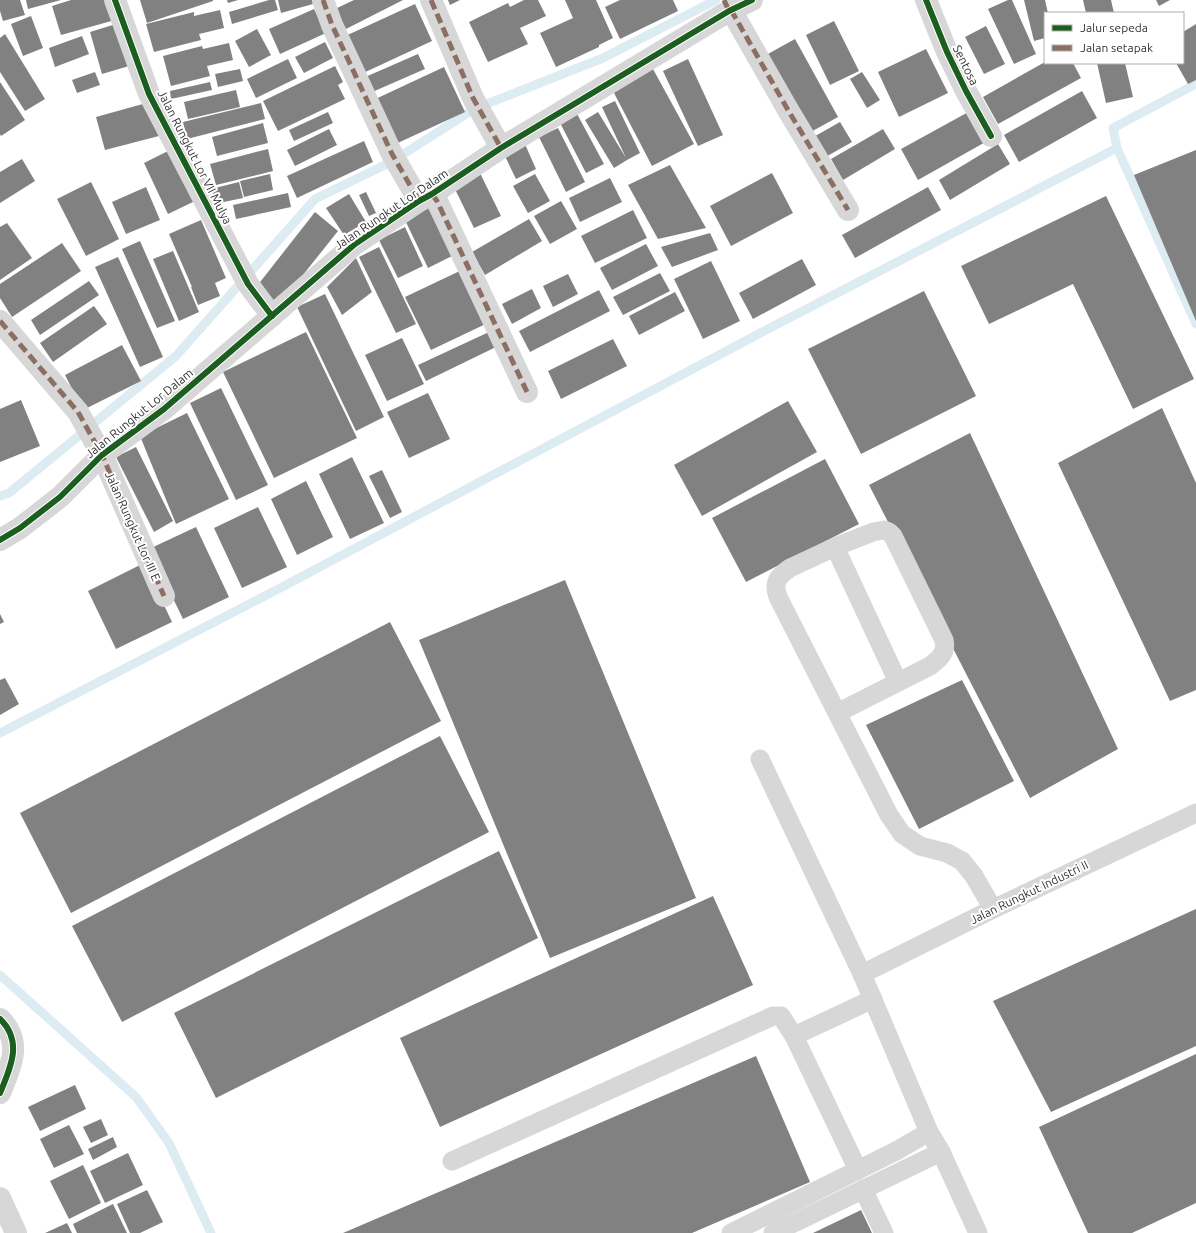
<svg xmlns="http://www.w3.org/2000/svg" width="1196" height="1233" viewBox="0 0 1196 1233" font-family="Ubuntu,sans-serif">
<rect width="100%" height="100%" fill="#fff"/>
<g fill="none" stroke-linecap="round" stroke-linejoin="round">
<g stroke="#ddebf3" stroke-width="9">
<polyline points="1196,84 1113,128 1117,148 1196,324"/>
<polyline points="0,496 9,493 176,356 315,199 391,162 474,109 603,58 716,0"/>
<polyline points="0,733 284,586 766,330 1117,148"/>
<polyline points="0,975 136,1097 169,1143 211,1233"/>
</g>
</g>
<g fill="#818181">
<polygon points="0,0 20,0 25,15 3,21 0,11"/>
<polygon points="26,0 61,0 28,9"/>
<polygon points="71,0 109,0 115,20 61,35 52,6"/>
<polygon points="140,0 213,0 213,1 147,23"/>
<polygon points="227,0 238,0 228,3"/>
<polygon points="269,0 275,0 278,10 232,24 229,12"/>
<polygon points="278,0 312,0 313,4 281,13"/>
<polygon points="354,0 403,0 346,29 335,9"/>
<polygon points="448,0 460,0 450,5"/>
<polygon points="524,0 538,0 546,16 520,28 528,44 488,62 469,22 508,3 510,7"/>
<polygon points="565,0 596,0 613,38 599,45 599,47 556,67 540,33 573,18"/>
<polygon points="620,0 673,0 678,11 620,39 605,7"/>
<polygon points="1008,0 1012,0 1036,54 1014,64 988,9"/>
<polygon points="1024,0 1045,0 1048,13 1045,13 1045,38 1034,41"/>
<polygon points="1083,0 1111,0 1114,13 1086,13"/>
<polygon points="1156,0 1170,0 1159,6"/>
<polygon points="415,4 432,41 359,75 341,38"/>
<polygon points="314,9 326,33 280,54 269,29"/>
<polygon points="220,10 224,28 199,34 201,40 154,52 146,24 194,12 194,16"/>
<polygon points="31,16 43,48 23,56 11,24"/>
<polygon points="834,21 859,71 830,85 806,35"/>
<polygon points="116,24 129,66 102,74 90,32"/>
<polygon points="1196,24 1196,80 1188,84 1176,63 1183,63 1183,32"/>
<polygon points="986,26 1005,64 984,74 965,37"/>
<polygon points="257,29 271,55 249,67 235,41"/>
<polygon points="5,34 45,99 25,111 0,72 0,38"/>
<polygon points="82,36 89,54 55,67 49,48"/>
<polygon points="795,39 838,117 809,133 766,55"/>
<polygon points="325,42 333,58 304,73 295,57"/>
<polygon points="229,43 233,60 207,66 210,76 171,86 163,56 202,46 203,49"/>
<polygon points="926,49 948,93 899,117 878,72"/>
<polygon points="418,54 425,69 370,93 363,78"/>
<polygon points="288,59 297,78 256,98 247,79"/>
<polygon points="688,59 723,135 698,146 663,71"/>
<polygon points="1045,62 1073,63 1081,78 998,124 983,97"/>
<polygon points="1097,63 1125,63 1133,97 1106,103"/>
<polygon points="335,66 343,82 338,85 345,99 278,131 263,101"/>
<polygon points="444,67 465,112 389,147 369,102"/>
<polygon points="240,69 243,81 218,87 215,74"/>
<polygon points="653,69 694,144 652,166 613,91"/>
<polygon points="95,72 100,85 77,93 72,80"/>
<polygon points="862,72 880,100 867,108 850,79"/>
<polygon points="0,82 25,120 1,136 0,134"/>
<polygon points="210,82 212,90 171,99 170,91"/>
<polygon points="236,90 240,107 188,119 184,102"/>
<polygon points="1082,91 1097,118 1019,162 1004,135"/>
<polygon points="615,101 640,153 627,160 614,168 585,120 598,112 626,158 602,107"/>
<polygon points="150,102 159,136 105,150 96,117"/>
<polygon points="261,103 265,119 187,139 183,122"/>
<polygon points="972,110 989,140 918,180 901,149"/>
<polygon points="328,112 333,123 294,141 289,130"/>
<polygon points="576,112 604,164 586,173 559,121"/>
<polygon points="840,122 852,142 822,159 810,139"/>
<polygon points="263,123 268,143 217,156 212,137"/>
<polygon points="558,128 585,182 566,192 539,137"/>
<polygon points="329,129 337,145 295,166 287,150"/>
<polygon points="883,129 895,149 843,180 831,159"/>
<polygon points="364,141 373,162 297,198 287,176"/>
<polygon points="524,142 536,169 516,179 503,152"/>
<polygon points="998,144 1010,164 950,200 939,180"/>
<polygon points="268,149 273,171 216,185 210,164"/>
<polygon points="170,150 195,201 168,214 144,163"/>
<polygon points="1196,150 1196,321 1134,175"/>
<polygon points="22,159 35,181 0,203 0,172"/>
<polygon points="670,165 706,228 658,239 628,185"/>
<polygon points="479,171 501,216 474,228 452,183"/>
<polygon points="772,173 793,213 731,246 710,206"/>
<polygon points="270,174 273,190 244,197 240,181"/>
<polygon points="535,174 550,201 528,213 513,186"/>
<polygon points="610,178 622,202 580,222 569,198"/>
<polygon points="91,182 119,239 86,256 57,199"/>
<polygon points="239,182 243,198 214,204 211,189"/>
<polygon points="146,187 160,220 126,234 112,202"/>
<polygon points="928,187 941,210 855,258 842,235"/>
<polygon points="366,192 376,213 369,216 359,195"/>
<polygon points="288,193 291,207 236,219 233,205"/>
<polygon points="349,194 366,222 344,235 326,208"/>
<polygon points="1106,196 1194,379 1133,409 1073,284 989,324 961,266"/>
<polygon points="561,201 577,229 550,244 534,216"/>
<polygon points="428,207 452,256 428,268 404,218"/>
<polygon points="633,210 647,238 595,263 581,236"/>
<polygon points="315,212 338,231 279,305 257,286"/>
<polygon points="529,219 542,241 485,275 472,252"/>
<polygon points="201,220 226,278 215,283 220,296 198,305 191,287 192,287 169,234"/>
<polygon points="7,223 32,258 0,280 0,227"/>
<polygon points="405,227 423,266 398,278 379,240"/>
<polygon points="710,233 718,250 672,267 661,247"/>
<polygon points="140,241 175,321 157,328 122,249"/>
<polygon points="62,243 81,271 12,317 0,298 0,284"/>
<polygon points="646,244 658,266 612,290 600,268"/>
<polygon points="379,247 416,324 396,333 359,257"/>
<polygon points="173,251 199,312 179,321 153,259"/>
<polygon points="118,257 163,357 140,367 95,267"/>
<polygon points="356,258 372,292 342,315 327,287"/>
<polygon points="802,259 816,285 753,319 739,293"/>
<polygon points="711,261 740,321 703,339 674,279"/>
<polygon points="466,268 492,321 431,350 405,297"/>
<polygon points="660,273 670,291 623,315 613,297"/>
<polygon points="568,274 578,294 553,307 543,286"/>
<polygon points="89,281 99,295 40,335 31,320"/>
<polygon points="532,289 541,308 512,324 502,304"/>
<polygon points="599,290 610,311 530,352 519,331"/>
<polygon points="924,291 976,396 861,454 808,349"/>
<polygon points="675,292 685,311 639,335 629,316"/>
<polygon points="325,294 384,417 356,431 297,307"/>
<polygon points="94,306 107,324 53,362 40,343"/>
<polygon points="306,332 357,438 274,478 223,372"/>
<polygon points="489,332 496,347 426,381 418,365"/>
<polygon points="402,338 424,384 387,401 365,355"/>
<polygon points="613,339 627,366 561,399 548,371"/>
<polygon points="122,345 141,381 83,410 65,375"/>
<polygon points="221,388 268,485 236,500 190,403"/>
<polygon points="428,393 450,439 409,458 387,412"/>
<polygon points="21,400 40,446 0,462 0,409"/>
<polygon points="788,401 817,452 702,516 674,465"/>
<polygon points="1162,408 1196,483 1196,690 1170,701 1058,463"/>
<polygon points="187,413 229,499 176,524 140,436"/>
<polygon points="970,433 1118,749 1030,798 869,485"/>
<polygon points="136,447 173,521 154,532 116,457"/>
<polygon points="352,457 384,523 350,539 319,474"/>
<polygon points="825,459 859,524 746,582 712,518"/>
<polygon points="382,470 402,512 390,518 369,476"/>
<polygon points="306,481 333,537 297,555 271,499"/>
<polygon points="258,507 287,567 242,588 214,528"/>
<polygon points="196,527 229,597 183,619 149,549"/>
<polygon points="144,563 172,622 116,649 88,591"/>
<polygon points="565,580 696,898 550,958 419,640"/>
<polygon points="0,614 4,622 0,624"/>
<polygon points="390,622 441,721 71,913 20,813"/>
<polygon points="5,678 19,704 0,715 0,680"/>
<polygon points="962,680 1014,781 919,829 866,725"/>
<polygon points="440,736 489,832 122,1022 72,926"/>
<polygon points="499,851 538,938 216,1098 174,1013"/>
<polygon points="713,896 753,985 440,1127 400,1038"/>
<polygon points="1196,909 1196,1046 1051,1112 993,1001"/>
<polygon points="1196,1054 1196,1203 1132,1233 1088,1233 1039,1127"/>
<polygon points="756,1056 810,1182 692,1233 343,1233"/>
<polygon points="75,1085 86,1109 40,1131 28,1107"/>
<polygon points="101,1119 108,1135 91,1143 83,1127"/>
<polygon points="69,1125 84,1154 54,1168 40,1139"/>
<polygon points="113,1137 117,1147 93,1160 88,1149"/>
<polygon points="128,1153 143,1185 105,1203 90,1171"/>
<polygon points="83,1165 101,1203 69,1219 50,1181"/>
<polygon points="147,1190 163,1222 140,1233 130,1233 117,1204"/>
<polygon points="113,1204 127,1233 77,1233 73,1224"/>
<polygon points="861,1210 872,1233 813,1233"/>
<polygon points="67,1223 72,1233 45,1233"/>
</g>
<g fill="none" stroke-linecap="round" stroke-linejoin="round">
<g stroke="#d7d7d7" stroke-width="19">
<polyline points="835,547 898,682"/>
<path d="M837 713 930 666C939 659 947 653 944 640L893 536 889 532 884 530 873 532 835 547 790 568C777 577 773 583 778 597L889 815 902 834 920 846 947 853 962 861 974 876 993 909"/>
<polyline points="760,759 862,974 929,1132 941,1152 978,1233"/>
<polyline points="862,974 993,909 1196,813"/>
<polyline points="794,1036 873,999"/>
<polyline points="452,1161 773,1016 781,1016 794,1036 858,1170 896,1151 929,1132"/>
<polyline points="863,1189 884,1233"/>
<polyline points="731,1233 858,1170"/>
<polyline points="773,1233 941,1152"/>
</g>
<g stroke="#d7d7d7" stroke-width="22">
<polyline points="115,0 149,94 248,284 272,316"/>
<polyline points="323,0 332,25 392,154 419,201"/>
<polyline points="431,0 473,98 501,148"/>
<polyline points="926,0 947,52 966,91 991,136"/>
<polyline points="731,10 788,110 848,210"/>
<polyline points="432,194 437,201 527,392"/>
<polyline points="0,321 78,412 102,455 164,596"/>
<polyline points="0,540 20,528 60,497 102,455 164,409 355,244 419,201 432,194 501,148 729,11 752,0"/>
<path d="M0 1019C23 1041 11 1067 0 1093"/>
<polyline points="0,1198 16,1233"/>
</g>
<g stroke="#8d6e63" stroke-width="5" stroke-dasharray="10 5" stroke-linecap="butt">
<polyline points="323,0 332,25 392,154 419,201"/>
<polyline points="431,0 473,98 501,148"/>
<polyline points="724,0 729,11"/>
<polyline points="731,10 788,110 848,210"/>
<polyline points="432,194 437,201 527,392"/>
<polyline points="0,321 78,412 102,455 164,596"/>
</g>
<defs>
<g id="cycleway">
<polyline points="115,0 149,94 248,284 272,316"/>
<polyline points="926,0 947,52 966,91 991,136"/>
<polyline points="0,540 20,528 60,497 102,455 164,409 355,244 419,201 432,194 501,148 729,11 752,0"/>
<path d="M0 1019C23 1041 11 1067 0 1093"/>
</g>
</defs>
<use href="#cycleway" stroke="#fff" stroke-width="8"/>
<use href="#cycleway" stroke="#1b5e20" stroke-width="6"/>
</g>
<g text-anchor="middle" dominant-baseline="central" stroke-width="4" stroke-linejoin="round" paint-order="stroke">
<g font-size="12" fill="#333" stroke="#fff">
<text transform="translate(966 65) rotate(64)">Sentosa</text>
<text transform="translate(195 157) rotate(63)">Jalan Rungkut Lor VII Mulya</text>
<text transform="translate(391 209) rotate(-34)">Jalan Rungkut Lor Dalam</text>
<text transform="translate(139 413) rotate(-39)">Jalan Rungkut Lor Dalam</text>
<text transform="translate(133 526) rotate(66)">Jalan Rungkut Lor III E</text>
<text transform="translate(1029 892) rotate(-26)">Jalan Rungkut Industri II</text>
</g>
</g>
<rect x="1044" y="12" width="140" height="52" fill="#ffffff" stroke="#adadad"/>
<rect x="1052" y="25" width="20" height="6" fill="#1b5e20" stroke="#adadad"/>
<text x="1080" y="32" font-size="12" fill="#333333">Jalur sepeda</text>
<rect x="1052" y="45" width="20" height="6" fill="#8d6e63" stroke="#adadad"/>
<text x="1080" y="52" font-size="12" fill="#333333">Jalan setapak</text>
</svg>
